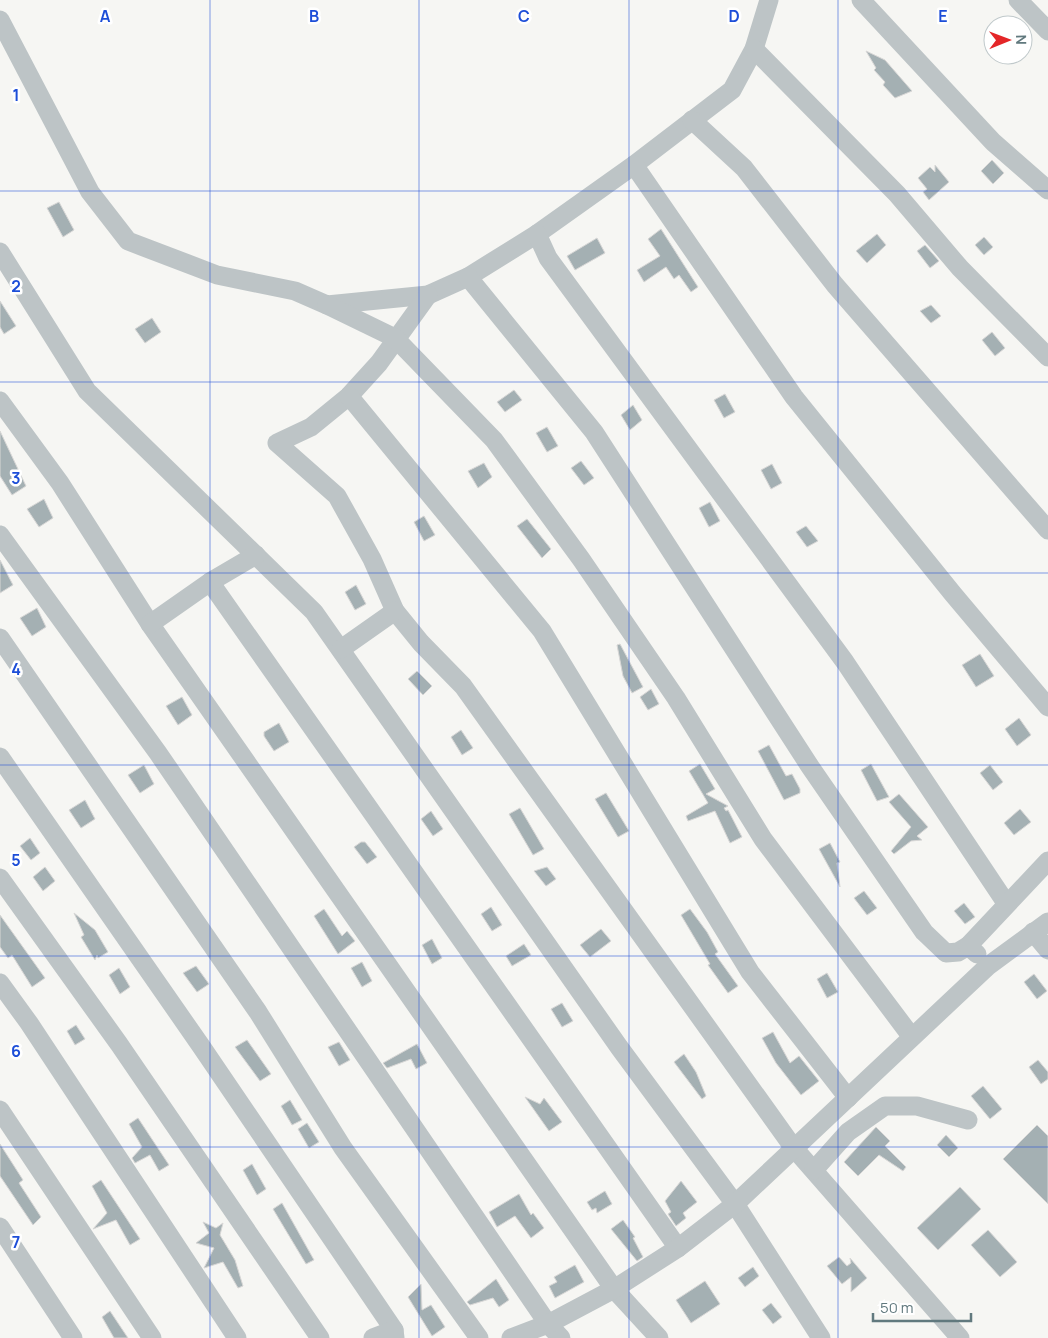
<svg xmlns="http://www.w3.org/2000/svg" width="1048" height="1338" viewBox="0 0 1048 1338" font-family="Manrope,sans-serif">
<rect width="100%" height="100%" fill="#f6f6f3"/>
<g fill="#a4b0b3" stroke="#d8d7d6">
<polygon points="866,51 885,60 912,91 895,98 883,85 885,82 874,70 876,68"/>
<polygon points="992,160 1004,173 993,184 981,171"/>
<polygon points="935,165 949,182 929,200 923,192 927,189 918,178 930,167 935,172"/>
<polygon points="59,202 74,230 63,237 47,208"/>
<polygon points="661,229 698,287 691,292 679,275 674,279 666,267 644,282 637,270 660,256 648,239"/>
<polygon points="877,234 886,245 867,263 856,251"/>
<polygon points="984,237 993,247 984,255 975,245"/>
<polygon points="597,238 605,253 575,270 567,256"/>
<polygon points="925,245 939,261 930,268 917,251"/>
<polygon points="0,301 16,326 4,334 0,327"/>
<polygon points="931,305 941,316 931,323 920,311"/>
<polygon points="152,318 161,332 145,343 135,329"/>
<polygon points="992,332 1005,348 995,356 982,340"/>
<polygon points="514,390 522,400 505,412 497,402"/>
<polygon points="725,394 735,412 724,418 714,400"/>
<polygon points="633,405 642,420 630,430 621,415"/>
<polygon points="547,427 558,446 547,452 536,433"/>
<polygon points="0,431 26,486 12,495 0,476"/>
<polygon points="581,461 594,478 584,485 571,468"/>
<polygon points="484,463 492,477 478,488 468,471"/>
<polygon points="772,464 782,483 771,489 761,470"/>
<polygon points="44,499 53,518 39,527 27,509"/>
<polygon points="710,502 720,521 709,527 699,508"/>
<polygon points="424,516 435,535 424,541 414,522"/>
<polygon points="527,519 551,549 542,558 517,526"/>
<polygon points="806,526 818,541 807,547 796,532"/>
<polygon points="0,560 13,585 0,593"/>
<polygon points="356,585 366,604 355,610 345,592"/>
<polygon points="37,608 46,627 32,636 20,618"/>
<polygon points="620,644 643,687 632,693 623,676 617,645"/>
<polygon points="980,654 994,676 976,687 962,665"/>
<polygon points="417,671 432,686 423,695 408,679"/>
<polygon points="651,689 659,704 648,710 640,697"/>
<polygon points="182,697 192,715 178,725 166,706"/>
<polygon points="1019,718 1031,735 1017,746 1005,729"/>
<polygon points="279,723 289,742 274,751 264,736 264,732"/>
<polygon points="461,730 473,748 462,755 451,737"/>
<polygon points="769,745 786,776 792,774 800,789 800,793 784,800 758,751"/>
<polygon points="700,764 715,789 706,794 728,806 724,808 726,811 728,810 742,837 730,843 715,811 688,821 686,816 708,803 689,771"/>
<polygon points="871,764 889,797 877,801 861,770"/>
<polygon points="144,765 154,784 140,793 128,775"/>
<polygon points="990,765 1003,782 993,790 980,773"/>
<polygon points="606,793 629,831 618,837 595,799"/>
<polygon points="899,794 928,827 917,836 922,840 911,841 894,854 891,851 911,827 889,802"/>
<polygon points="85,800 95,819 81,828 69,810"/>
<polygon points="520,808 544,849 533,855 509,814"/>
<polygon points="1020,809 1031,822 1014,835 1004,823"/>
<polygon points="431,811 443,829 433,836 421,819"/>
<polygon points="30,838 40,853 31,860 20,846"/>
<polygon points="361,842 365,842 377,857 367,864 354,847"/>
<polygon points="830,843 840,862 837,863 840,887 819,849"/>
<polygon points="45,867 55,881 43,891 33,877"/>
<polygon points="547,867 556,879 546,886 534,871"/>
<polygon points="864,891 877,908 867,915 854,898"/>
<polygon points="964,903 975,917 965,924 954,911"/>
<polygon points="491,907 502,925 492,931 481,914"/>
<polygon points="324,909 342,936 347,931 355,941 338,954 314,916"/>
<polygon points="690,909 707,932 718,952 715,954 738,986 728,993 708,965 710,964 681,915"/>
<polygon points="74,913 95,930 108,952 98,958 97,955 95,960 81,937 84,935"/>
<polygon points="0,915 45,978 32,987 12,955 8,958 0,947"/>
<polygon points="601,929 611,941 590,957 580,945"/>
<polygon points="432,939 442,958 432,964 422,945"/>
<polygon points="524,944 531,955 512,966 506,956"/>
<polygon points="362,962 372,981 362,987 351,968"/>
<polygon points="196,966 209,984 197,992 183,973"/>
<polygon points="119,968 130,987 120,994 109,975"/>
<polygon points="827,973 838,992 827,998 817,979"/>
<polygon points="1034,974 1047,991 1037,999 1024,982"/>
<polygon points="562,1003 573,1021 562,1027 551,1009"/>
<polygon points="76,1025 85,1039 75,1045 67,1031"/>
<polygon points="773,1032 790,1063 799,1056 819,1081 801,1095 776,1063 762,1038"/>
<polygon points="247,1040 271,1074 260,1081 235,1047"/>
<polygon points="339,1042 350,1060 339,1066 328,1047"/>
<polygon points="417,1044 427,1063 416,1069 411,1059 387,1068 383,1063"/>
<polygon points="684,1054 696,1072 706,1096 702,1099 674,1062"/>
<polygon points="1038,1060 1048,1072 1048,1079 1041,1084 1029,1067"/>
<polygon points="983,1086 1002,1109 990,1119 971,1096"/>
<polygon points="525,1097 540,1104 544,1098 562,1122 549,1131"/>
<polygon points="290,1100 302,1120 292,1125 281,1106"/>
<polygon points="138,1118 169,1165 159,1171 150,1155 135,1163 132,1158 142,1147 129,1124"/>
<polygon points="307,1123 319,1142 309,1148 298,1129"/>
<polygon points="1037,1125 1048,1136 1048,1204 1003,1159"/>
<polygon points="876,1127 890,1141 885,1146 906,1167 903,1171 879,1155 858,1176 844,1162"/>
<polygon points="946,1135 958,1148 949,1157 937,1145"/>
<polygon points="0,1144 23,1180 19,1183 41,1217 33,1225 0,1176"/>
<polygon points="252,1164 266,1189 257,1195 243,1170"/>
<polygon points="101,1180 140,1239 130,1245 116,1220 93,1229 107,1213 92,1186"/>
<polygon points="681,1181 697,1202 683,1213 686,1218 676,1226 668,1214 671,1212 665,1201"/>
<polygon points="960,1187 981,1209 938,1250 917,1228"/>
<polygon points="605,1191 612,1204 597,1213 596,1208 592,1210 587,1202"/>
<polygon points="519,1194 531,1215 533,1213 544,1228 531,1238 515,1216 497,1227 489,1212"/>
<polygon points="282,1203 314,1260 306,1264 273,1209"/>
<polygon points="623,1220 635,1237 633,1238 643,1257 637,1261 611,1229"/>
<polygon points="203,1222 216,1228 223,1223 220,1235 235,1260 243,1286 238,1288 223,1262 204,1268 214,1248 196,1243 209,1233"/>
<polygon points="988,1230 1017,1262 1000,1277 971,1245"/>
<polygon points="839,1257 847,1266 851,1263 850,1258 867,1278 851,1292 851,1277 842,1284 827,1266"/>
<polygon points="575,1265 584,1282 555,1298 549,1286 557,1282 554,1277"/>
<polygon points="753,1267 759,1276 745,1287 738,1278"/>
<polygon points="496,1279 509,1300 499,1307 493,1298 470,1305 467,1302"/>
<polygon points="705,1281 720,1304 691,1323 676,1300"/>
<polygon points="421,1284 422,1310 431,1305 445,1327 432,1336 408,1297"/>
<polygon points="771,1303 782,1317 773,1324 762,1310"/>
<polygon points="110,1311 128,1338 114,1338 102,1317"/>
</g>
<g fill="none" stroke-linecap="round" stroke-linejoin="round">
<g stroke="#bdc4c6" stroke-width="19">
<polyline points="861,0 993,142 1048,190"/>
<polyline points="1018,0 1048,31"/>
<polyline points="0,20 90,192 128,241 217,275 295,291 327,305 428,295 468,277 537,234 634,165 732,90 754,49 769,0"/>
<polyline points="754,49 897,194 960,268 1048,357"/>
<polyline points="692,120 744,168 835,285 1048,530"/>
<polyline points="634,165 794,397 953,594 1048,707"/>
<polyline points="537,234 548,258 845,662 1006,903"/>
<polyline points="0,252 87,391 314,612 619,1047 735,1204 821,1338"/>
<polyline points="468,277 594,432 809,765 924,932 946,953 958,952 968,946"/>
<polyline points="428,295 379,363 349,396 311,427 277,443 337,496 372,559 395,611 421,643 463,686 793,1147 960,1338"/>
<polyline points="327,305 395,338 494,440 581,559 676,698 763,839 911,1036"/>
<polyline points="349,396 542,631 750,972 848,1098"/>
<polyline points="0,401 60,483 150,624 614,1289 659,1338"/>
<polyline points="0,535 158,753 548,1324 561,1338"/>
<polyline points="210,582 678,1248"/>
<polyline points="150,624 210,582 256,555"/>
<polyline points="0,638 258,1012 343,1148 479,1338"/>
<polyline points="341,649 395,611"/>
<polyline points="0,757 201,1046 394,1330 395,1338"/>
<polyline points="0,878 119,1044 320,1338"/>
<polyline points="1033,932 1048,950"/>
<polyline points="977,954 968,946 1048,861"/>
<polyline points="0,983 29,1023 237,1338"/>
<polyline points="0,1110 152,1338"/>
<polyline points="814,1170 848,1132 885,1106 917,1106 968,1120"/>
<polyline points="0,1227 73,1338"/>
<polyline points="373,1338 394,1330"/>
<polyline points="511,1338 548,1324 614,1289 678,1248 735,1204 988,966 1048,922"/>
</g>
</g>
<path fill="none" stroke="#1d4ed8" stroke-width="1" stroke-opacity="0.55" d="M210 0V1338M419 0V1338M629 0V1338M838 0V1338M0 191H1048M0 382H1048M0 573H1048M0 765H1048M0 956H1048M0 1147H1048"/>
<g font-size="16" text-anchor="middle" font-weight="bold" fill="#1d4ed8" stroke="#fff" stroke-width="5" stroke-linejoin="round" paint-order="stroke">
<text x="105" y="22">A</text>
<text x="314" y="22">B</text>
<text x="524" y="22">C</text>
<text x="734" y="22">D</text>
<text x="943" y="22">E</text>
<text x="16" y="101">1</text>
<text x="16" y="292">2</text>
<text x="16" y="484">3</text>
<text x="16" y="675">4</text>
<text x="16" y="866">5</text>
<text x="16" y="1057">6</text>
<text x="16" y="1248">7</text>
</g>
<g transform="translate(1008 40) rotate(89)"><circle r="24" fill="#ffffff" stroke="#c0c9cb"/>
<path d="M0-4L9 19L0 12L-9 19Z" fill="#e42628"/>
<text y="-8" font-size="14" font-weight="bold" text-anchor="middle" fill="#61797e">N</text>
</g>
<path d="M873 1313v8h98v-8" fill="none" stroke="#61797e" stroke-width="2.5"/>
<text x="880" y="1313" font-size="15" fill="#61797e" stroke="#ffffff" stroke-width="4" paint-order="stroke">50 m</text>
</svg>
